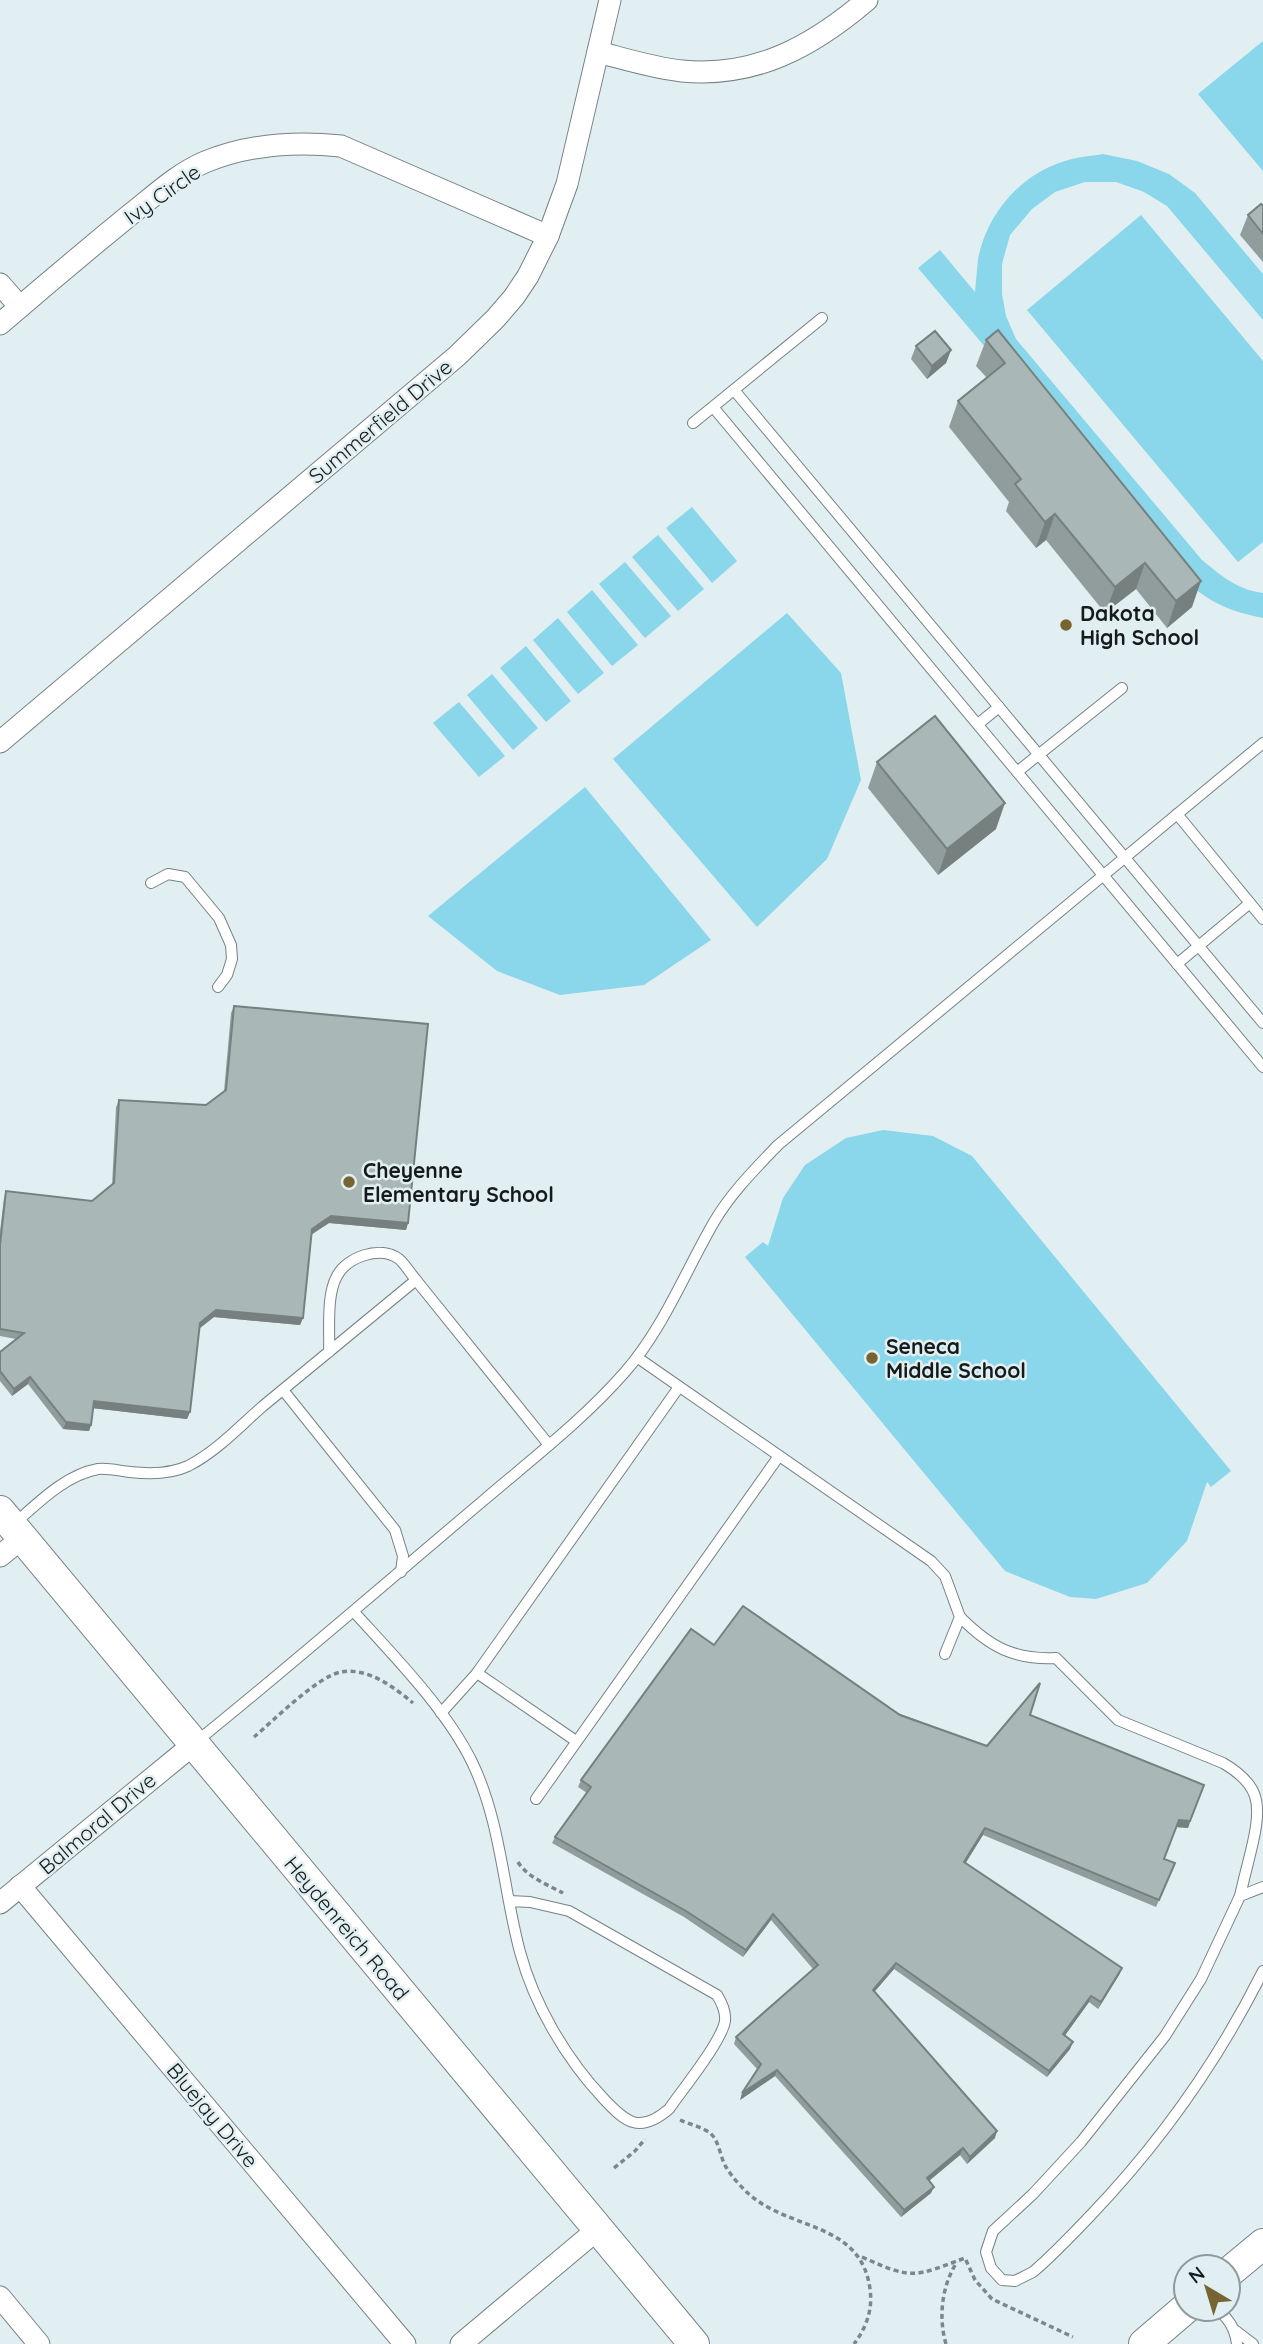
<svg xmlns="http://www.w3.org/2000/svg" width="1263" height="2344" viewBox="0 0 1263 2344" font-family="Quicksand,sans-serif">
<rect width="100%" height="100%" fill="#e1eff2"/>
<g fill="#8ad6eb">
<polygon points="1263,41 1263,171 1198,94"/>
<path d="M1103 154 1137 161 1169 174 1195 193 1263 274V320L1167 206 1144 192 1116 182H1085L1055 192 1032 209 1010 235 1002 264V294L1006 316 1016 339 1202 560C1220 575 1238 590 1263 593V618C1225 610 1212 603 1182 579L918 268 940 250 975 292C976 281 977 270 978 259 987 213 1021 174 1065 161 1077 157 1091 156 1103 154Z"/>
<polygon points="1141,215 1263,361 1263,542 1238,562 1027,310"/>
<polygon points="692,507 737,561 712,583 666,528"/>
<polygon points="658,535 704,589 678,611 632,557"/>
<polygon points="625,562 671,616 645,638 599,584"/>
<polygon points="592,590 638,645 612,666 567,612"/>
<polygon points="787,613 841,673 861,780 827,859 757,927 613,759"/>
<polygon points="558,618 604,673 578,694 533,640"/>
<polygon points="526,646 571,701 546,722 500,668"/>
<polygon points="492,674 538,728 513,750 467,695"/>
<polygon points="459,702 505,756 479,777 433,723"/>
<polygon points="585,787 711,940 644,985 560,995 497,971 428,916"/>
<polygon points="883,1130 933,1136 972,1156 1231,1471 1211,1487 1207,1482 1187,1541 1147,1583 1096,1599 1070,1597 1005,1571 745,1257 763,1242 768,1246 783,1198 805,1165 846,1138"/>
</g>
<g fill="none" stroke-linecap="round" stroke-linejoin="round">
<defs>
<g id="lane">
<polyline points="734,390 1263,1023"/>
<polyline points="713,407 1263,1067"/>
<polyline points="693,423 822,318"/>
<polyline points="978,724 999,707"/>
<polyline points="1017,772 1122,688"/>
<polyline points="1177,814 1263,919"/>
<polyline points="151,883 168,874 185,877 219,918 231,945 232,959 227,975 218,987"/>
<polyline points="1177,964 1250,903"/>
<polyline points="416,1280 549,1445"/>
<polyline points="638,1358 931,1561 945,1576 960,1617 945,1654"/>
<polyline points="283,1390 395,1530 403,1556 401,1572"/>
<path d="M14 1524C38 1503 65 1475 98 1469 109 1468 120 1471 130 1472 148 1474 171 1474 188 1466 216 1452 240 1426 263 1406 314 1364 365 1322 416 1280 411 1274 405 1264 399 1259 380 1245 347 1257 337 1276 326 1295 330 1331 329 1352"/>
<path d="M354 1612C394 1656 446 1709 472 1762 501 1822 503 1889 520 1952 534 2004 566 2059 603 2098 626 2123 640 2134 669 2109 682 2090 722 2041 725 2021 726 2011 722 2003 717 1995L569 1911 530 1902 509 1901"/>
<path d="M960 1617C990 1647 1014 1660 1056 1658L1118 1720 1223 1763C1259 1784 1262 1803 1253 1842 1249 1860 1244 1878 1240 1896"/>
<polyline points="477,1673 576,1741"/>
<polyline points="441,1713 477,1673 679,1387"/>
<path d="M196 1742C294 1663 388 1581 484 1500 532 1459 583 1420 625 1372 663 1329 685 1272 714 1222 731 1193 755 1169 778 1145L1263 743"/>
<polyline points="536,1799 779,1456"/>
<path d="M1263 1887 1240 1896 1201 1979 1165 2036 1081 2142 1033 2194 993 2231 986 2252 991 2268 1002 2280 1015 2281 1033 2272C1053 2255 1072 2235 1090 2216 1160 2143 1218 2061 1263 1971"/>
<path d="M1218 2309C1229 2320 1235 2328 1237 2344"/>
<polyline points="1236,2331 1253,2344"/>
</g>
<g id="street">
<path d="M598 52C625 59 653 68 682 71 756 78 813 46 867 0"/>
<polyline points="0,284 20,307"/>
<path d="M0 324C43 287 87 250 131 214 154 196 177 174 205 162 249 144 294 141 341 146L548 236"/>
<polyline points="0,742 457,356 495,319 514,297 528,276 548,236 567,184 610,0"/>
<polyline points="0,1556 22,1538"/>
<polyline points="20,1886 405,2344"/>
<polyline points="0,1903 194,1744"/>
<polyline points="0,2297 39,2344"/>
<polyline points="461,2344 598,2229"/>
</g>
<g id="secondary">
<polyline points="0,1511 694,2344"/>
<polyline points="1228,2273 1263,2244"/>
<polyline points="1144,2344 1186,2308"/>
</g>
</defs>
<use href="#lane" stroke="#768285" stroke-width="12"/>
<use href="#street" stroke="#768285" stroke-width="23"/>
<use href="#secondary" stroke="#768285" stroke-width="32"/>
<g stroke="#7d8789" stroke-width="3.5" stroke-dasharray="5 3.5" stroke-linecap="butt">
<path d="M254 1737C273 1721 318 1676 341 1672 367 1667 394 1687 413 1703"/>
<path d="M518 1862C527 1877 548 1885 563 1893"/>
<path d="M680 2120C689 2124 702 2127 710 2133 719 2140 720 2157 726 2167 732 2177 741 2187 750 2195 792 2231 861 2222 870 2289 873 2310 866 2328 854 2344"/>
<polyline points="614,2168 635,2151 645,2139"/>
<path d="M862 2257C913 2280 914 2277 965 2258L975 2280 992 2299 1073 2337"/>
<path d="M946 2344C938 2317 942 2285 957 2262"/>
</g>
<use href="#lane" stroke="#fff" stroke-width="10"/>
<use href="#street" stroke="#fff" stroke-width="21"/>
<use href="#secondary" stroke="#fff" stroke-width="30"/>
</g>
<g fill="#919d9d">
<polygon points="1263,205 1263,262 1240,235 1248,215"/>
<polygon points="998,330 1192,607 1167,628 1136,589 1105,613 1046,540 1036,548 1006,511 1009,502 949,427 958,401 987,378 976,366 986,340"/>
<polygon points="916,346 951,350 946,363 927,379 911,359"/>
<polygon points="877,762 996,829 938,875 868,788"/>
<polygon points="234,1006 408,1223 406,1230 329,1223 311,1235 303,1318 300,1325 214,1317 199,1329 190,1412 187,1419 93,1408 91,1425 89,1431 63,1429 28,1384 12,1396 0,1381 0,1352 16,1339 0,1336 0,1231 4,1198 6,1191 92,1201 112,1185 116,1107 119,1100 206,1105 224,1091 231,1013"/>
<polygon points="714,1645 987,1746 1030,1715 1204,1785 1188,1828 1176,1827 1164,1859 1175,1863 1156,1907 983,1835 965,1863 1122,1968 1119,1975 1098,2009 1089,2002 1065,2035 1070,2049 1047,2077 894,1969 874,1992 995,2138 967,2164 960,2155 929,2181 931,2193 901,2217 775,2076 740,2100 757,2069 734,2044 736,2037 813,1969 771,1920 743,1957 684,1917 552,1843 555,1837 587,1793 578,1787 581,1780"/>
</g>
<g fill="#76807f">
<polygon points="951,350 946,363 927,379 932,366"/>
<polygon points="1055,514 1046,540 1036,548 1045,522"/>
<polygon points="1145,563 1136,589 1105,613 1115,587"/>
<polygon points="1201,581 1192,607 1167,628 1176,601"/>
<polygon points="1005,803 996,829 938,875 947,849"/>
<polygon points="331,1216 408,1223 406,1230 329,1223 309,1236 312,1229"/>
<polygon points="216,1310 303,1318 300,1325 214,1317 197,1330 200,1323"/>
<polygon points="30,1377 28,1384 12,1396 14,1389"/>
<polygon points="94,1401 190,1412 187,1419 91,1408"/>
<polygon points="66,1422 91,1425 89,1431 63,1429"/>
<polygon points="1179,1820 1190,1821 1188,1828 1176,1827"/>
<polygon points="985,1828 983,1835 962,1869 964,1862"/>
<polygon points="773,1914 771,1920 743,1957 746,1950"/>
<polygon points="896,1963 894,1969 870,1997 873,1990"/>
<polygon points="1122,1968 1119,1975 1098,2009 1101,2002"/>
<polygon points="1091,1996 1089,2002 1061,2041 1063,2034"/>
<polygon points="1073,2042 1070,2049 1047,2077 1049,2071"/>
<polygon points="777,2070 775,2076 740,2100 742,2093"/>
<polygon points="997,2131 995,2138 967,2164 970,2157"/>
<polygon points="963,2148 960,2155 924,2185 927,2178"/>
<polygon points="934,2187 931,2193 901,2217 904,2210"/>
</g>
<g fill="#a9b7b6" stroke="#76807f" stroke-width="2">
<polygon points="1261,204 1263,205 1263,234 1248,215"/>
<polygon points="998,330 1201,581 1176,601 1145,563 1115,587 1055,514 1045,522 1015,484 1021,479 958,401 1005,363 986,340"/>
<polygon points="935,331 951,350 932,366 916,346"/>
<polygon points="935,716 1005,803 947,849 877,762"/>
<polygon points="234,1006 428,1024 408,1223 331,1216 312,1229 303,1318 216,1310 200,1323 190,1412 94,1401 91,1425 66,1422 30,1377 14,1389 0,1371 0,1352 24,1333 0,1329 0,1245 6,1191 92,1201 114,1183 119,1100 206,1105 226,1090"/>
<polygon points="743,1606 900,1715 987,1746 1040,1683 1030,1715 1204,1785 1190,1821 1179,1820 1164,1859 1175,1863 1159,1900 985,1828 964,1862 1122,1968 1101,2002 1091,1996 1063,2034 1073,2042 1049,2071 896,1963 873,1990 997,2131 970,2157 963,2148 927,2178 934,2187 904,2210 777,2070 742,2093 761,2064 736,2037 818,1965 773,1914 746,1950 686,1911 555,1837 591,1787 581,1780 691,1629 714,1645"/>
</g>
<g fill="#766432" stroke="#e1eff2" stroke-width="2.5">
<circle cx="1066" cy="625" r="7"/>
<circle cx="349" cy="1182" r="7"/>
<circle cx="872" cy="1358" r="7"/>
</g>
<g text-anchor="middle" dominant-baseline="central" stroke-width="5" stroke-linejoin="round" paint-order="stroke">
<g font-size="21" fill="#151a1b" stroke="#e1eff2">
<text transform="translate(162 194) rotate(-35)">Ivy Circle</text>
<text transform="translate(380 421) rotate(-40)">Summerfield Drive</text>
<text transform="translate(97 1823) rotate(-40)">Balmoral Drive</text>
<text transform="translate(347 1928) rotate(50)">Heydenreich Road</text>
<text transform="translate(213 2115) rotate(50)">Bluejay Drive</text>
</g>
<g font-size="21" font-weight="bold" fill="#151a1b" stroke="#e1eff2" text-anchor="start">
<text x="1080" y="613">Dakota<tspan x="1080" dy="24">High School</tspan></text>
<text x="363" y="1170">Cheyenne<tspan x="363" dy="24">Elementary School</tspan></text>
<text x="886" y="1346">Seneca<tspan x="886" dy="24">Middle School</tspan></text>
</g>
</g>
<g transform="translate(1207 2288) rotate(322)"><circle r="33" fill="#e1eff2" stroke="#8f9a9c" stroke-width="2"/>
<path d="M0-5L12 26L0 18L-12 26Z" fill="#766432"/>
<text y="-10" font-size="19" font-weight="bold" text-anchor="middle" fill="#151a1b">N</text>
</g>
</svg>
